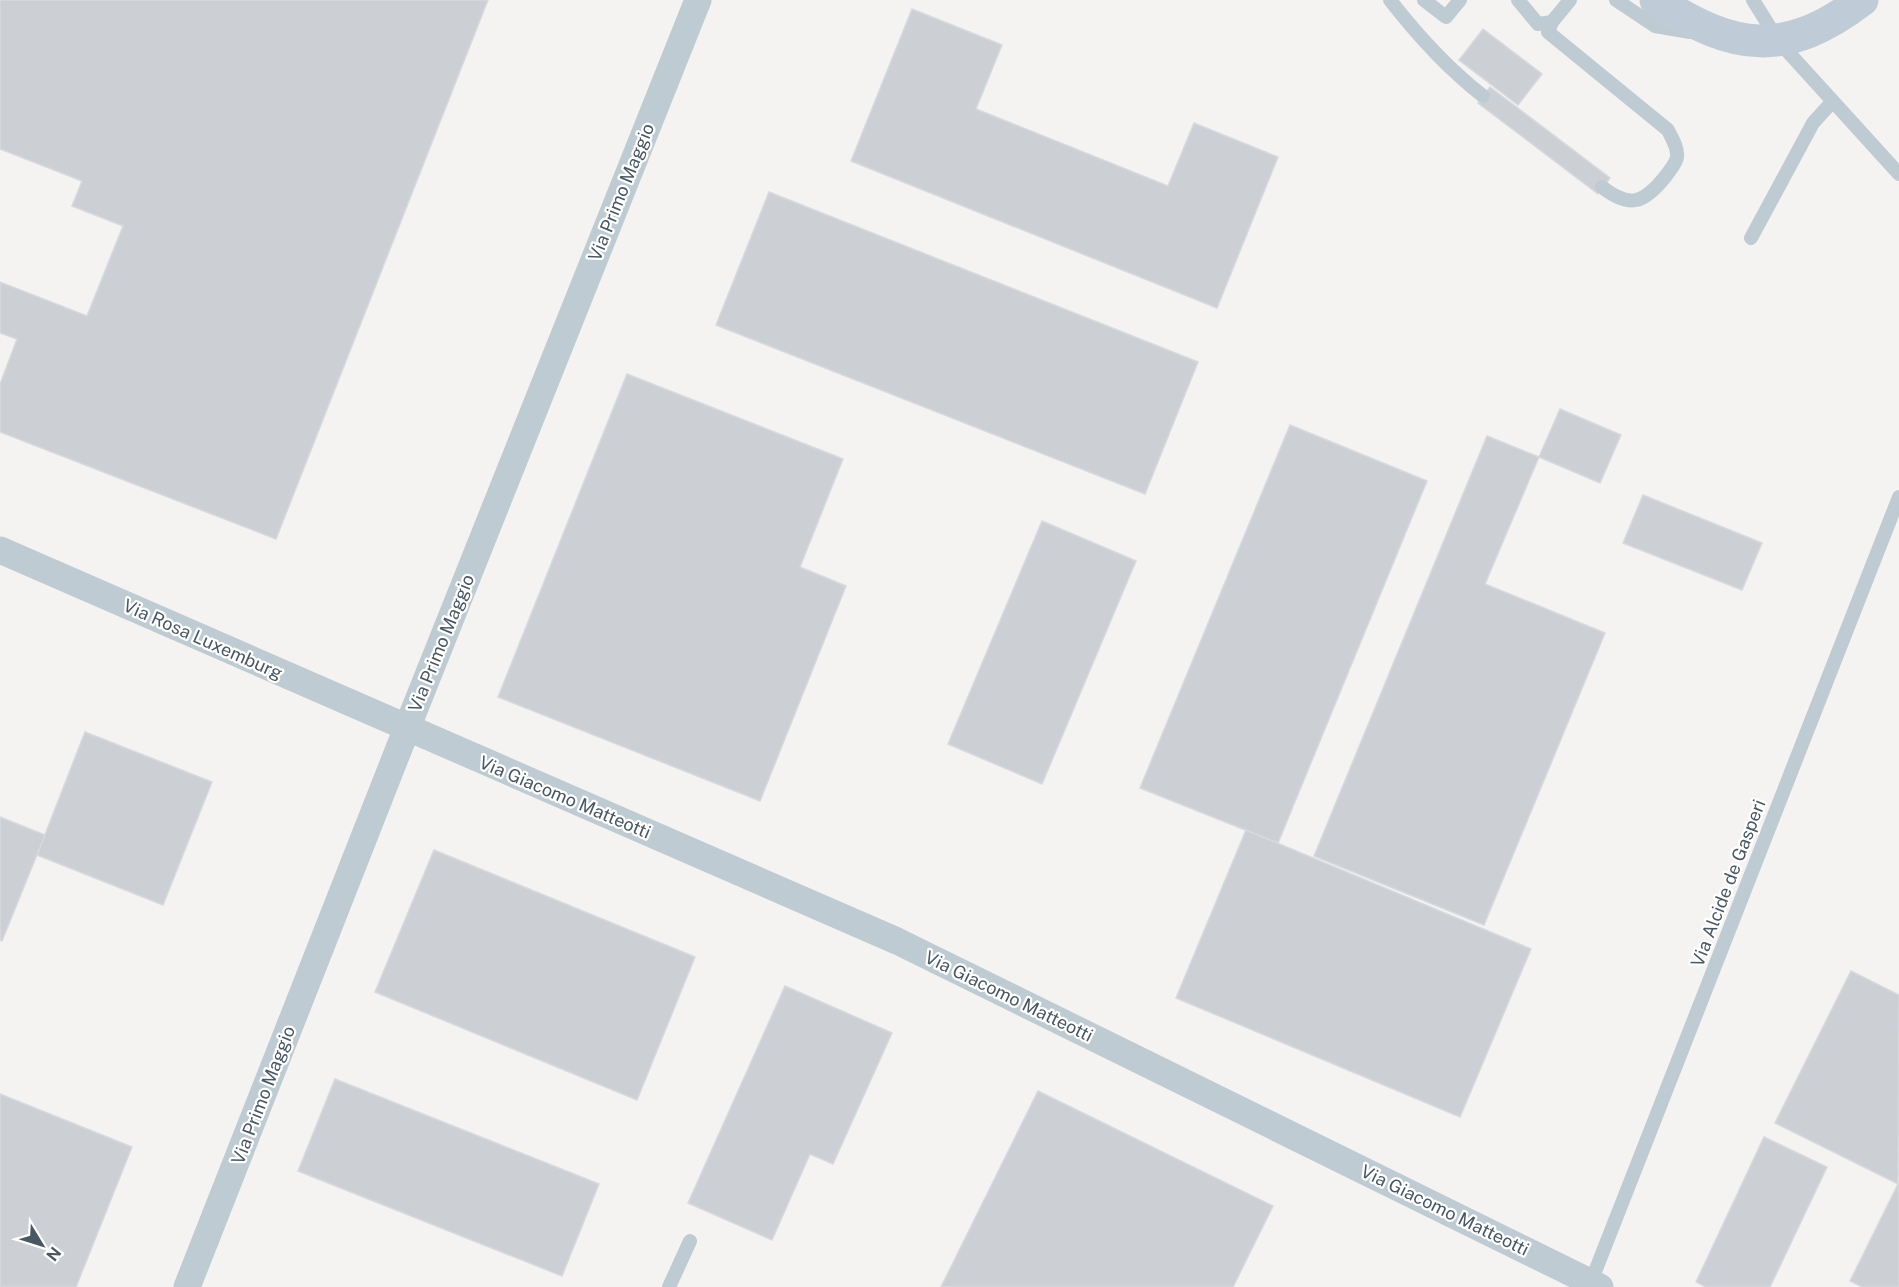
<svg xmlns="http://www.w3.org/2000/svg" width="1899" height="1287" viewBox="0 0 1899 1287" font-family="'Public Sans',sans-serif">
<rect width="100%" height="100%" fill="#f5f2f2"/>
<g fill="#ccd0d5" stroke="#d6d9de" stroke-width="1.5">
<polygon points="0,0 488,0 276,539 0,432 0,384 17,339 0,333 0,282 87,316 123,226 72,206 82,181 0,149"/>
<polygon points="912,9 1002,45 976,109 1168,186 1194,123 1278,157 1217,308 851,161"/>
<polygon points="1483,29 1542,74 1518,105 1459,60"/>
<polygon points="1490,87 1610,178 1598,194 1478,103"/>
<polygon points="769,192 1198,362 1145,494 716,325"/>
<polygon points="627,374 843,459 800,567 846,586 760,801 498,697"/>
<polygon points="1560,409 1621,435 1600,483 1539,457"/>
<polygon points="1290,425 1427,481 1278,843 1140,788"/>
<polygon points="1487,436 1539,457 1485,584 1605,633 1484,925 1314,856"/>
<polygon points="1643,495 1762,543 1742,590 1623,543"/>
<polygon points="1042,521 1136,561 1042,784 948,744"/>
<polygon points="85,732 212,782 163,905 37,855"/>
<polygon points="0,817 45,835 2,941 0,940"/>
<polygon points="1246,830 1531,949 1460,1117 1176,998"/>
<polygon points="434,850 695,957 637,1100 375,992"/>
<polygon points="1851,971 1899,995 1898,1184 1775,1123"/>
<polygon points="785,986 892,1033 833,1164 810,1154 772,1240 688,1203"/>
<polygon points="335,1079 599,1184 562,1276 298,1171"/>
<polygon points="1038,1091 1273,1206 1233,1287 941,1287"/>
<polygon points="0,1094 132,1147 76,1287 0,1287"/>
<polygon points="1764,1137 1827,1167 1770,1287 1706,1287 1696,1282"/>
<polygon points="1899,1182 1899,1287 1862,1287 1850,1281"/>
</g>
<g fill="none" stroke-linecap="round" stroke-linejoin="round">
<g stroke="#bfcbd3" stroke-width="14">
<path d="M1390 0C1418 36 1447 68 1483 96"/>
<polyline points="1424,0 1446,17 1460,0"/>
<polyline points="1518,0 1538,24 1552,22"/>
<path d="M1570 0 1552 22 1548 32 1668 130C1672 139 1678 147 1677 157 1676 164 1669 171 1665 177 1644 203 1630 209 1602 187"/>
<polyline points="1616,0 1655,26 1690,32"/>
<polyline points="1753,0 1779,42 1899,174"/>
<polyline points="1751,238 1813,123 1832,102"/>
<polyline points="1591,1282 1899,497"/>
<polyline points="669,1287 690,1241"/>
</g>
<g stroke="#bfcbd3" stroke-width="27">
<polyline points="0,550 897,941 1600,1287"/>
<polyline points="187,1287 407,728 698,0"/>
</g>
<path stroke="#bfccd7" stroke-width="33" d="M1656 0C1734 51 1786 58 1862 0"/>
</g>
<g text-anchor="middle" dominant-baseline="central" stroke-width="4.5" stroke-linejoin="round" paint-order="stroke">
<g font-size="18" fill="#485762" stroke="#fff">
<text transform="translate(621 192) rotate(-68)">Via Primo Maggio</text>
<text transform="translate(203 639) rotate(24)">Via Rosa Luxemburg</text>
<text transform="translate(441 643) rotate(-68)">Via Primo Maggio</text>
<text transform="translate(565 797) rotate(23)">Via Giacomo Matteotti</text>
<text transform="translate(1728 883) rotate(-69)">Via Alcide de Gasperi</text>
<text transform="translate(1009 996) rotate(26)">Via Giacomo Matteotti</text>
<text transform="translate(263 1095) rotate(-69)">Via Primo Maggio</text>
<text transform="translate(1445 1210) rotate(26)">Via Giacomo Matteotti</text>
</g>
</g>
<g transform="translate(42 1245) rotate(128)" stroke="#ffffff" stroke-width="4.5" paint-order="stroke">
<path d="M0-4.5L10 22L0 15L-10 22Z" fill="#485762"/>
<text y="-9" font-size="16" font-weight="bold" text-anchor="middle" fill="#485762">N</text>
</g>
</svg>
